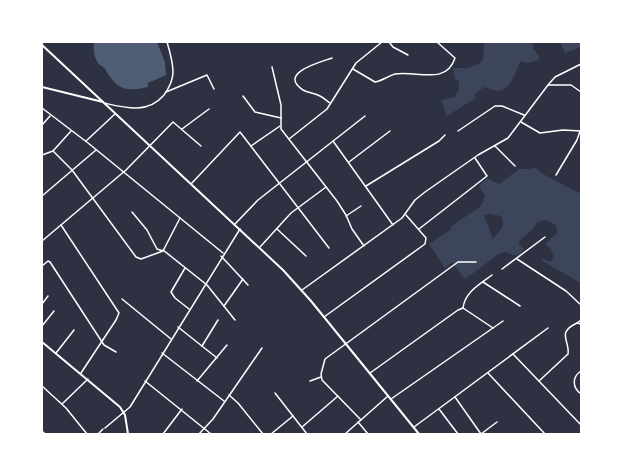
<svg xmlns="http://www.w3.org/2000/svg" width="623" height="476" viewBox="0 0 623 476" font-family="Helvetica,sans-serif">
<rect width="100%" height="100%" fill="#2d3142"/>
<g fill="#3c4559" fill-rule="evenodd">
<path d="M484 42H533V48L539 56V60L528 63 521 61C515 70 513 88 499 91 495 91 488 88 484 87L474 94 476 98 447 116 441 100 455 97 459 89V81L455 79 453 68H469C473 65 478 65 481 62 484 60 484 46 484 42Z"/>
<polygon points="560,42 580,42 581,47 565,53"/>
<path d="M535 167 543 174 581 194V283L542 261 543 259 551 262 554 256 550 248 545 244 557 233C558 225 553 223 546 220L538 222 532 230 519 241V245L524 249 519 255H513L506 252 499 254 465 279 452 262 445 268 429 244 452 229 450 227 481 206 485 196 479 186 487 178 499 184 519 169H530ZM489 214 501 216C506 226 500 231 493 239L484 215Z"/>
</g>
<path fill="#4f5d75" d="M94 42H157L165 62 166 75 148 83V87C125 92 117 90 105 69 103 66 102 67 100 65 94 60 93 49 94 42Z"/>
<g fill="none" stroke-linecap="round" stroke-linejoin="round">
<g stroke="#fff" stroke-width="1.5">
<polyline points="389,42 393,47 408,55"/>
<polyline points="272,67 281,105 281,129 337,201 346,215 352,229 364,246"/>
<path d="M353 69 375 82C382 81 388 76 395 74 416 70 446 86 455 58L437 42"/>
<polyline points="548,85 555,77 581,64"/>
<polyline points="166,92 207,75 214,89"/>
<polyline points="243,96 255,112 281,118"/>
<path d="M104 103C126 108 148 114 164 95 169 88 173 80 173 72 173 62 170 52 167 42"/>
<path d="M330 103C327 101 324 98 320 96 315 93 308 93 303 90 277 73 321 62 332 58"/>
<polyline points="42,108 88,143 223,253"/>
<polyline points="521,122 540,133 563,130 581,131"/>
<polyline points="42,125 50,116"/>
<polyline points="182,129 209,109"/>
<polyline points="71,131 53,151 72,170 136,257 141,259 163,251 180,218"/>
<polyline points="458,131 495,106 502,106 524,115"/>
<polyline points="289,139 327,109 356,63 382,42"/>
<polyline points="86,141 115,114"/>
<polyline points="333,141 393,225"/>
<polyline points="251,146 280,126"/>
<polyline points="495,146 515,166"/>
<polyline points="42,155 53,151"/>
<polyline points="349,162 390,131"/>
<polyline points="556,175 577,140 580,131"/>
<polyline points="191,184 240,132 329,248"/>
<polyline points="366,186 439,141 445,135"/>
<polyline points="42,196 96,150"/>
<polyline points="132,212 147,230 157,249 163,251"/>
<polyline points="346,216 361,206"/>
<polyline points="235,224 258,200 365,116"/>
<polyline points="61,225 119,313 116,320 81,373"/>
<polyline points="277,229 306,256"/>
<polyline points="419,229 487,176 475,158"/>
<polyline points="42,241 126,170 173,122 201,146"/>
<polyline points="260,247 291,213 326,187"/>
<polyline points="163,250 207,285 235,320"/>
<polyline points="221,256 248,285"/>
<polyline points="517,259 566,291 581,305"/>
<polyline points="42,266 48,261 50,262 104,345 116,352"/>
<polyline points="185,268 171,292 175,298 189,309"/>
<polyline points="502,269 545,237"/>
<polyline points="483,282 520,306"/>
<polyline points="122,299 171,339"/>
<polyline points="42,304 48,296"/>
<polyline points="224,306 243,279"/>
<path d="M463 308C465 292 480 284 492 275"/>
<polyline points="463,308 493,328"/>
<polyline points="324,317 425,244 426,238 406,215"/>
<polyline points="577,323 581,320"/>
<polyline points="42,326 54,311"/>
<polyline points="178,327 217,358"/>
<polyline points="202,346 218,320"/>
<polyline points="56,353 74,330"/>
<polyline points="162,353 224,401"/>
<polyline points="513,354 581,425"/>
<path d="M581 371C572 377 572 387 581 394"/>
<polyline points="370,373 458,310 463,308"/>
<polyline points="488,373 545,434"/>
<polyline points="145,381 211,434"/>
<polyline points="197,381 227,345"/>
<polyline points="310,381 321,377"/>
<path d="M539 381 568 354C570 340 556 333 577 323L581 324"/>
<polyline points="42,386 66,408 87,434"/>
<polyline points="275,393 307,434"/>
<polyline points="229,395 238,403 263,434"/>
<polyline points="455,397 481,434"/>
<polyline points="391,399 503,321"/>
<polyline points="62,404 88,379"/>
<polyline points="439,409 458,434"/>
<polyline points="361,420 322,380 321,374 325,359 458,262 476,262"/>
<polyline points="358,422 368,434"/>
<polyline points="302,427 338,396"/>
<polyline points="414,427 548,328"/>
<polyline points="105,428 130,407 240,229"/>
<polyline points="42,431 45,434"/>
<polyline points="98,434 103,429"/>
<polyline points="163,434 182,409"/>
<polyline points="199,434 213,419 262,348"/>
<polyline points="271,434 293,416"/>
<polyline points="345,434 388,396"/>
<polyline points="481,434 497,422"/>
</g>
<polyline stroke="#fff" stroke-width="1.5" points="302,290 402,218 415,200 425,192 478,155 508,138 548,85 571,85 581,92"/>
<g stroke="#fff" stroke-width="2">
<polyline points="42,45 283,270 311,301 419,434"/>
<polyline points="42,87 103,102"/>
<polyline points="42,342 120,407 125,415 128,434"/>
</g>
</g>
<rect width="623" height="476" fill="none" stroke="#ffffff" stroke-width="86"/>
</svg>
